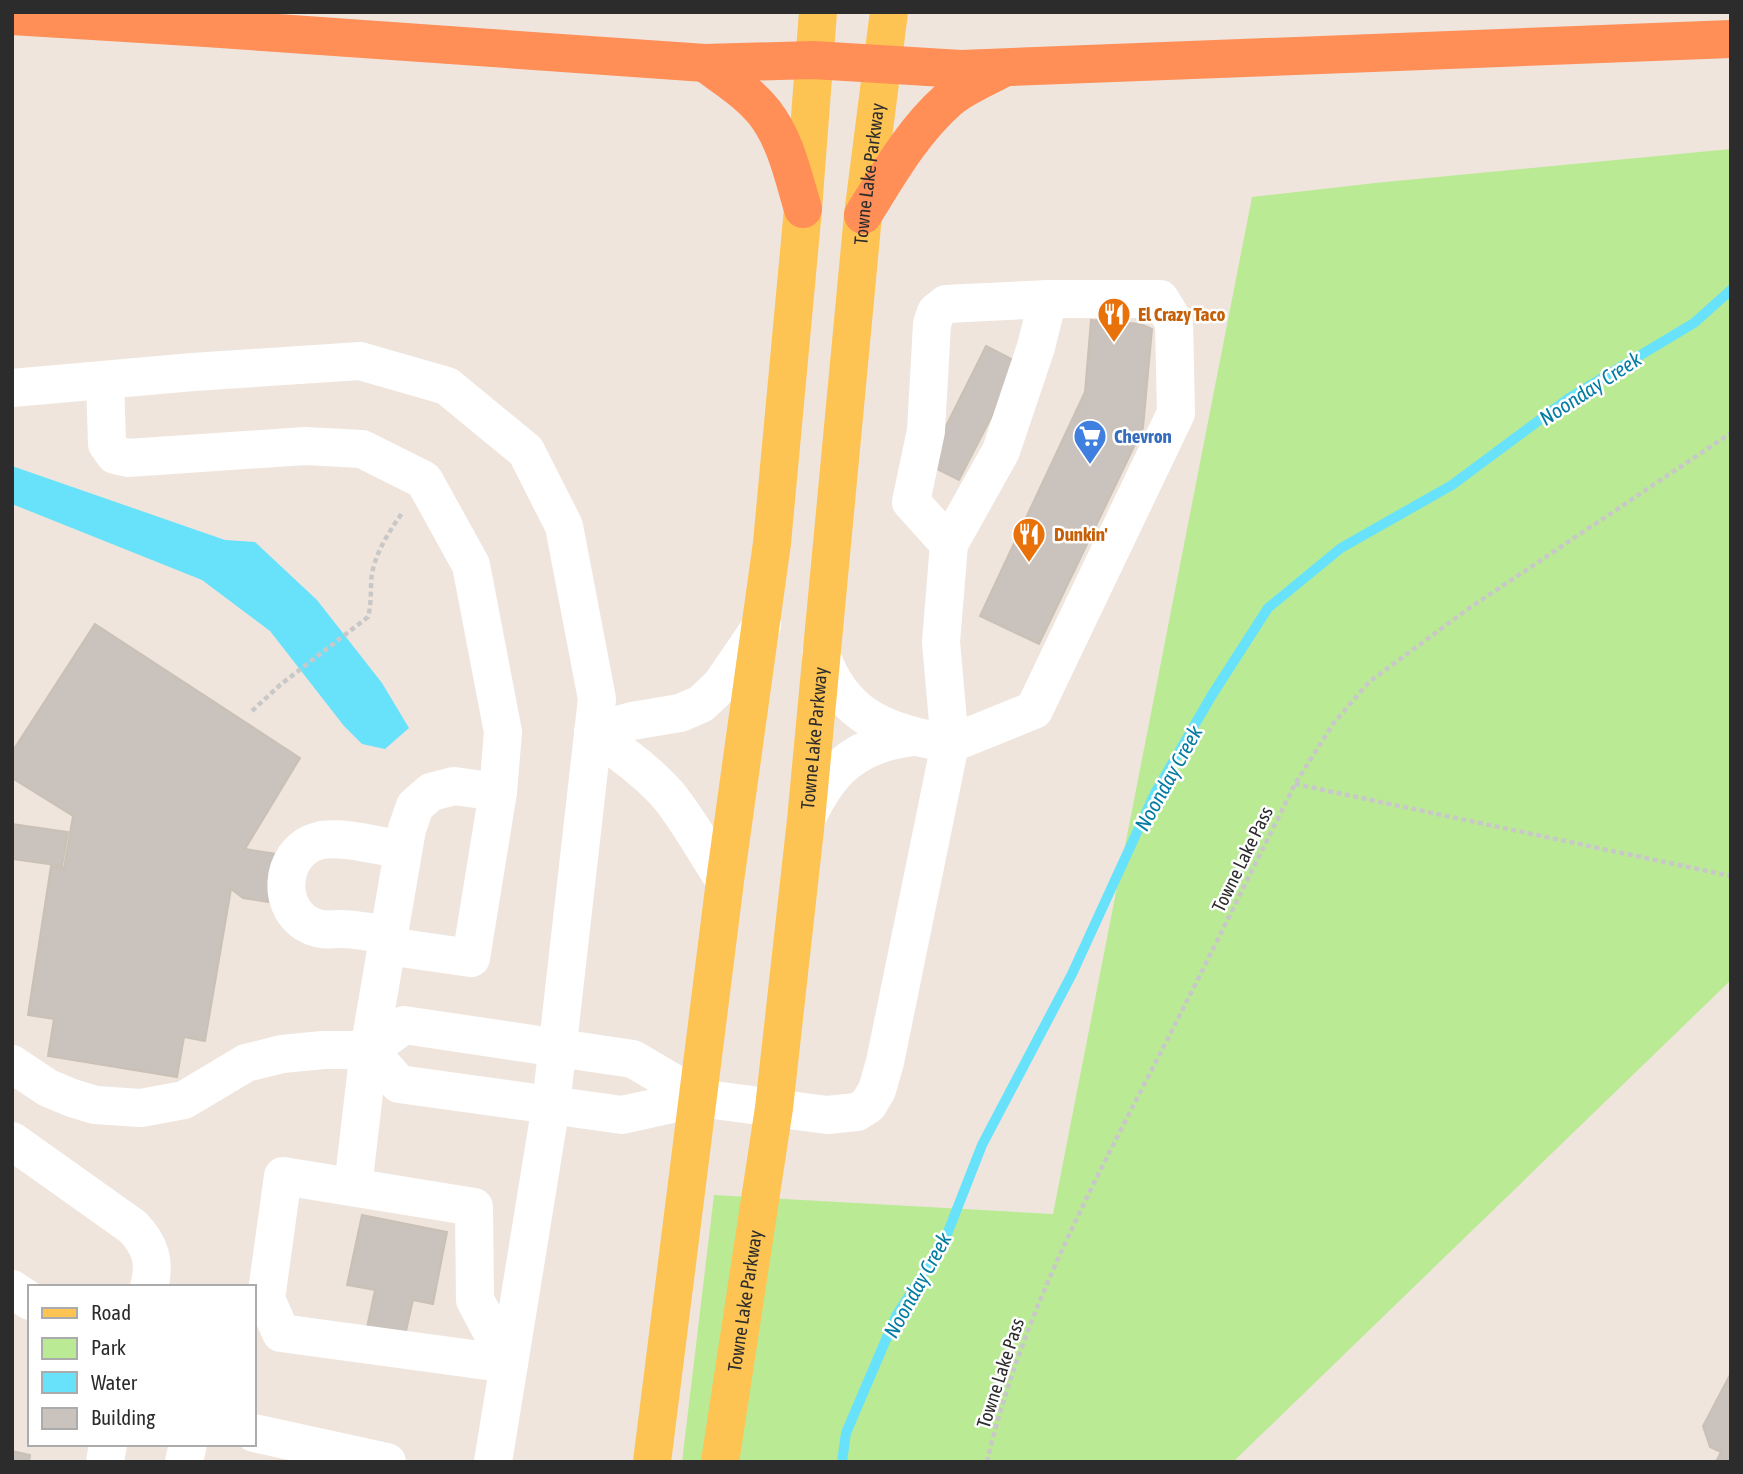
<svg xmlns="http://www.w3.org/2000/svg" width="1743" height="1474" viewBox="0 0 1743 1474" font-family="'Asap Condensed',sans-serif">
<rect width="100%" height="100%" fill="#efe5dd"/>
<polygon fill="#bbea95" points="1731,149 1731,980 1233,1462 682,1462 714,1195 1053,1214 1252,197 1375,183"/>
<polygon fill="#67e2fa" points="12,466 225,540 255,542 317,600 382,683 409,728 385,749 362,744 344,726 270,631 202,580 12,504"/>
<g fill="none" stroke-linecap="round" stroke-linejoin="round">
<polyline stroke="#67e2fa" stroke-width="10" points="842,1462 846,1433 896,1316 944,1242 982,1145 1072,974 1155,793 1212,695 1268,608 1341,548 1452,485 1569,398 1694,323 1731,290"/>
</g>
<g fill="#cac2bc" stroke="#cac1b6" stroke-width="2">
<polygon points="1091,320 1141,324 1152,329 1143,428 1039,644 980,616 1085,392"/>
<polygon points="986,346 1019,363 959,480 927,464"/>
<polygon points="95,624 300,758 245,849 277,854 269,902 243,898 231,889 205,1041 184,1037 177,1077 48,1056 54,1019 28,1015 51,866 64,868 73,816 12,778 12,752"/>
<polygon points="12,824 68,832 62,866 12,859"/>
<polygon points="362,1215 447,1232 433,1304 413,1300 403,1344 365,1337 375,1290 347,1285"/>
<polygon points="1731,1373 1731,1462 1716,1462 1721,1452 1710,1447 1703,1426"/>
<polygon points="12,1451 30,1455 29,1462 12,1462"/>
</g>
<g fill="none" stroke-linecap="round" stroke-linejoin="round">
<g stroke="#c8c8c8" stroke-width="4.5" stroke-dasharray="5 3.5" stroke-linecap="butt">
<path d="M252 711 280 685 368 617C372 603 370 588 372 573 377 550 389 532 402 513"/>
<polyline points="1295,784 1731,876"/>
<path d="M987 1462C1020 1321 1085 1200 1150 1073 1200 977 1247 880 1295 784L1333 724 1369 682 1468 609 1731 433"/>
</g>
<g stroke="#fff" stroke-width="38">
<polyline points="105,380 107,444 115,455 128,458 305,446 362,449 424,480 471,565 503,732 498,792"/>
<polyline points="12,388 193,372 360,361 447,386 526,451 564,526 597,699 551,1105 493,1462"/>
<polyline points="949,544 911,502 926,431 932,324 936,312 946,304 1048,299 1160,299 1174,322 1176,413 1034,710 950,744 941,642 949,544 1001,451 1036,347 1048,299"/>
<polyline points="593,732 632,721 680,713 701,704 721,685 762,625"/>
<path d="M593 732C619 752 647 771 668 795 690 822 706 853 725 881"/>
<path d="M806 820C829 769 856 744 913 737"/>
<path d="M389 935C373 933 356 929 341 929 331 929 323 931 314 927 275 913 278 852 318 841 340 835 379 846 403 850"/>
<path d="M369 1050 399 1084 622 1115 699 1098 827 1115 857 1112 868 1105 877 1090 885 1062 950 744C888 732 843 719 821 654"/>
<polyline points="12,1064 48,1088 72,1098 95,1105 141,1108 184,1100 246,1063 282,1054 323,1050 369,1050 404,1025 633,1059 699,1098"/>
<path d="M12 1141 133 1227C150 1245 156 1262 149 1287"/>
<polygon points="283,1176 474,1207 475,1300 509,1364 281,1333 266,1299"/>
<polyline points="353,1187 369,1050 407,829 415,806 431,792 454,786 498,792 471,958 387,946"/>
<polyline points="12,1289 30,1301"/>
<polyline points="254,1433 387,1462"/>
<polyline points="105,1462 108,1444"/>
<polyline points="184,1462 188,1444"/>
</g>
<g stroke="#fdc353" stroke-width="38">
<polyline points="652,1462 725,881 772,543 803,209 818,12"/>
<path id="s1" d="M720 1462 774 1108 806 820 863 215 889 12"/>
</g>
<g stroke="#ff8e57" stroke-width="38">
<polyline points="12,16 206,28 705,63 813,60 961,69 1731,39"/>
<path d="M705 63C725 78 748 92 764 112 786 140 793 176 803 209"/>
<path d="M863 215C888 175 912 132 948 100 963 87 983 79 1000 70"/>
</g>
</g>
<defs>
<symbol id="restaurant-pin" viewBox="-11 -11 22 30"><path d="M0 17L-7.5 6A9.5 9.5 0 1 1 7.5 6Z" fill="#e8710a" stroke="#fff"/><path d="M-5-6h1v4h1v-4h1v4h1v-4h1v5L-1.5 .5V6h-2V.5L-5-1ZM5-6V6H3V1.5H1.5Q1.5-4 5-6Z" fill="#fff"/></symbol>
<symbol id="supermarket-pin" viewBox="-11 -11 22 30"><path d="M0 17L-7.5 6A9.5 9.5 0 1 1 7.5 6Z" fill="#3f7fe0" stroke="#fff"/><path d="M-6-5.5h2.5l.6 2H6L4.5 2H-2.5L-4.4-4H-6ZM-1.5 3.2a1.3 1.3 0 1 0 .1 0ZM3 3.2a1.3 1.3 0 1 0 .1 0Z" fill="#fff"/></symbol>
</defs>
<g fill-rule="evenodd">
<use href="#restaurant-pin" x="1095" y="295" width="38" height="52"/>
<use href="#supermarket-pin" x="1071" y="417" width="38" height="52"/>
<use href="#restaurant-pin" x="1010" y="515" width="38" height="52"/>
</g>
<g text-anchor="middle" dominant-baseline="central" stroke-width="5" stroke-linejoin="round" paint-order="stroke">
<g font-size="19" fill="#2c2c2c" stroke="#fff">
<text stroke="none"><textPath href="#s1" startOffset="1297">Towne Lake Parkway</textPath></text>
<text stroke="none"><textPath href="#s1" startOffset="730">Towne Lake Parkway</textPath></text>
<text transform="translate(1242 859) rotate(-64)">Towne Lake Pass</text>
<text stroke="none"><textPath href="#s1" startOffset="163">Towne Lake Parkway</textPath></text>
<text transform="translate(1000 1373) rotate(-72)">Towne Lake Pass</text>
</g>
<g font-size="19" font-weight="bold" fill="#c56008" stroke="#fff" text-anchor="start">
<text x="1138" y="314">El Crazy Taco</text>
<text x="1054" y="534">Dunkin'</text>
</g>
<g font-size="19" font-weight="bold" fill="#366cbe" stroke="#fff" text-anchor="start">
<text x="1114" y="436">Chevron</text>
</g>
<g font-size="21" font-style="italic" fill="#027ca2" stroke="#fff">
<text transform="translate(1590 388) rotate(-33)">Noonday Creek</text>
<text transform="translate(1168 778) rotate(-61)">Noonday Creek</text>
<text transform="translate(917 1285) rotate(-61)">Noonday Creek</text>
</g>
</g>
<rect width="1743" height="1474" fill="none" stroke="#2c2c2c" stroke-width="28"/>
<rect x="28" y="1285" width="228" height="161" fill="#ffffff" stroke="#ababab" stroke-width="2"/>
<rect x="42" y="1308" width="35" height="10" fill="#fdc353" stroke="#ababab" stroke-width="2"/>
<text x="91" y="1320" font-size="21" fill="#2c2c2c">Road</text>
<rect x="42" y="1338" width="35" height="21" fill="#bbea95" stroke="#ababab" stroke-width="2"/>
<text x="91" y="1355" font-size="21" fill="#2c2c2c">Park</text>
<rect x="42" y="1372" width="35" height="21" fill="#67e2fa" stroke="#ababab" stroke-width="2"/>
<text x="91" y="1390" font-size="21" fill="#2c2c2c">Water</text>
<rect x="42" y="1408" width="35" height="21" fill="#cac2bc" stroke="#ababab" stroke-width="2"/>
<text x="91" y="1425" font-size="21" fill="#2c2c2c">Building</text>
</svg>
